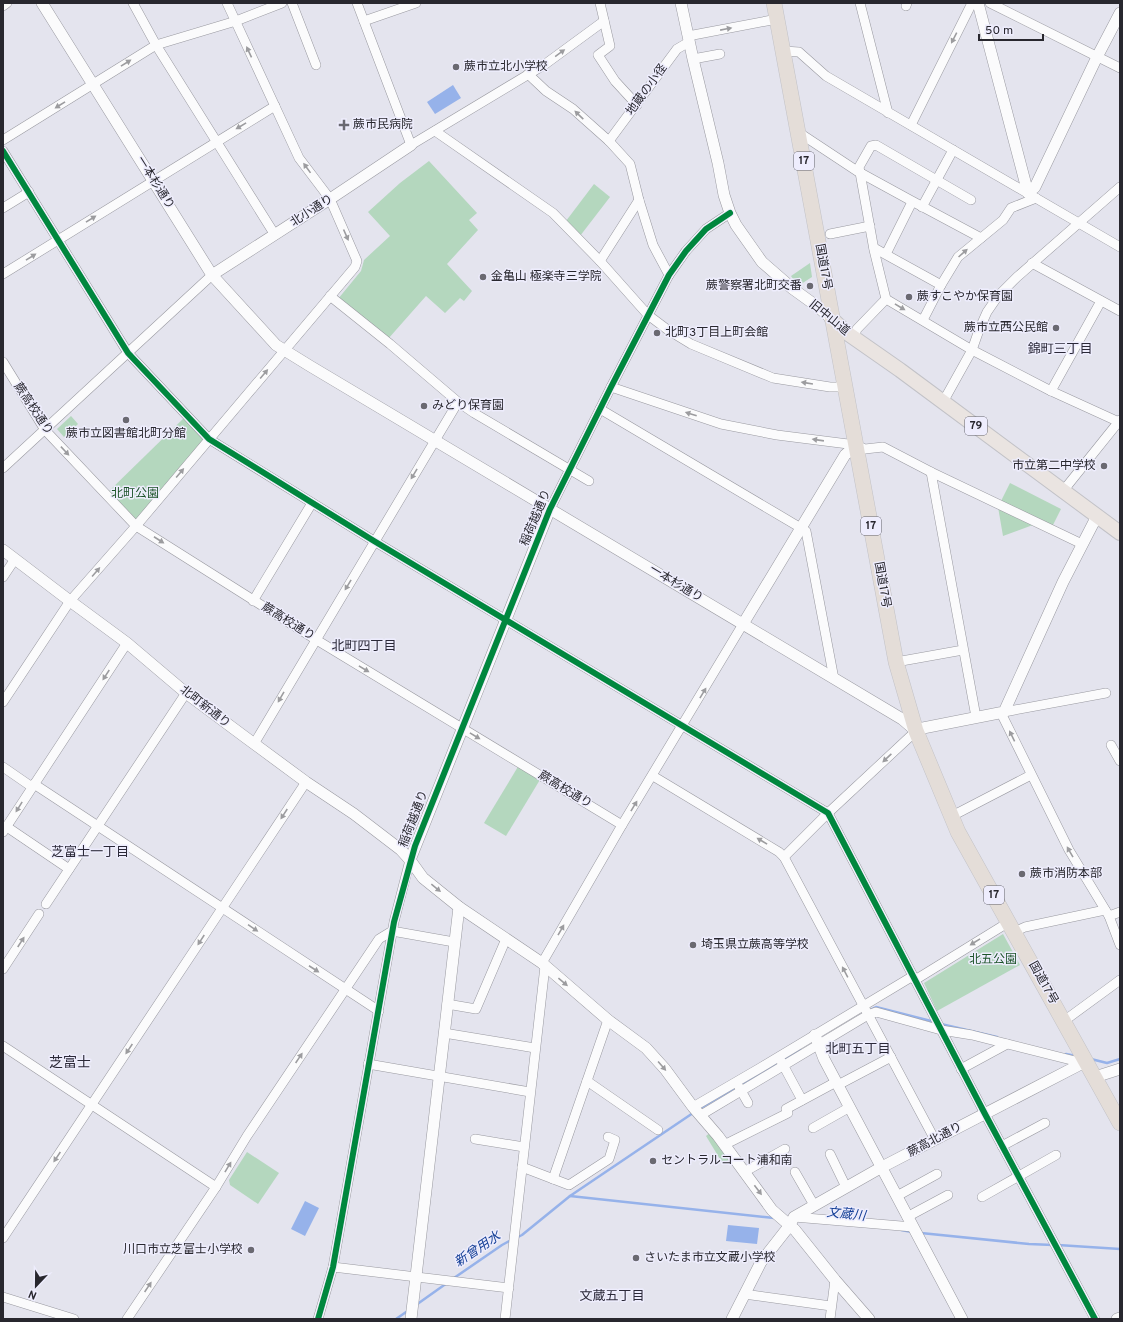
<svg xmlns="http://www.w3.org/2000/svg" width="1123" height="1322" viewBox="0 0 1123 1322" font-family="Overpass,'Noto Sans JP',sans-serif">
<rect width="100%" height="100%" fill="#e4e4ee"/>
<g fill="#b4d7be">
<polygon points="429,161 477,213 469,220 478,230 447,264 472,291 464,301 460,298 445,313 426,296 388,339 338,299 361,271 364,260 390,236 368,212 400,183"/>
<polygon points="594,184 610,197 580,236 566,221"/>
<polygon points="810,263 812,277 798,286 791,276"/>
<polygon points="187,415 209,439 136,526 106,494"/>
<polygon points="71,416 78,424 64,437 57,429"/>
<polygon points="1010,483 1061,509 1052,527 1041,522 1003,536 998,507"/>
<polygon points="519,765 541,778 506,836 484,823"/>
<polygon points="1003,934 1020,965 937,1011 924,983"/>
<polygon points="711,1132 730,1159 723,1164 706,1136"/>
<polygon points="247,1152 279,1173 258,1204 230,1185 229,1180"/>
</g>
<g fill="#96b2ea">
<polygon points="453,85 461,98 435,114 427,102"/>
<polygon points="305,1201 319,1208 305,1236 291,1229"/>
<polygon points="728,1225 759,1228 757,1244 726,1241"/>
</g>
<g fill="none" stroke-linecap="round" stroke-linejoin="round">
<g stroke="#96b2ea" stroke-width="2.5">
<polyline points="872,1009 876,1007 935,1022"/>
<polyline points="941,1024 997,1037"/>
<polyline points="1066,1054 1076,1056"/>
<polyline points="1091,1059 1107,1063 1120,1059"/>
<polyline points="784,1060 800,1050"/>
<polyline points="699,1109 779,1062"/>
<polyline points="570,1196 774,1218"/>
<polyline points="901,1230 912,1232"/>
<polyline points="921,1233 1029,1244 1053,1245"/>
<polyline points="518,1237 522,1235 570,1196 693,1113"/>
<polyline points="1058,1245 1120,1249"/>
<polyline points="454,1278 502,1245 511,1240"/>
<polyline points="416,1305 447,1283"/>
<polyline points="396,1319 409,1310"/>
</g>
<defs>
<g id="minor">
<polyline points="133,3 156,45 275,235"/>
<polyline points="292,3 316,65"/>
<polyline points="357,3 411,145 544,65 604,21"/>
<polyline points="600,3 610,46 598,55 615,81 637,105"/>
<polyline points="860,3 888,113"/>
<polyline points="990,3 1120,68"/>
<polyline points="3,6 7,3"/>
<polyline points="906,6 907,3"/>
<polyline points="364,21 416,3"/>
<polyline points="688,36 777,19"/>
<polyline points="784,51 799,52 826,76 1120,247"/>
<polyline points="693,59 720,54"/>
<polyline points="528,74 546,91 573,109 609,141 630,164 639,200 653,245 669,275"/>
<polyline points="911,125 972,3"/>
<polyline points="435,131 553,213 600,261 648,315 668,330 691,344 773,378 830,387 845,387"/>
<polyline points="798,132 857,171 910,200 981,238"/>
<polyline points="3,140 156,45 236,21 282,3"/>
<polyline points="609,141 677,49 689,42"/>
<polyline points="3,151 128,353 209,439 374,541 828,813 985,1114 1095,1319"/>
<polyline points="922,207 953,150"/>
<polyline points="3,208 29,192"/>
<polyline points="830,234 870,226"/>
<polyline points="874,248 941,285"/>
<polyline points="886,254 912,202"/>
<polyline points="600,261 639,200"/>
<polyline points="1032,263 1120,311"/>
<polyline points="3,274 275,106"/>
<polyline points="330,296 390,344 458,402 474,413 589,481"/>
<polyline points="886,299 874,250 859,167 871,146 876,145 971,200"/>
<polyline points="923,320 941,285 958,257 1003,220 1011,208 1036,198"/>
<polyline points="854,337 857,329 886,299 972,350 979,330 987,312 998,296 1017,277 1120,187"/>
<polyline points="3,362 45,430 136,526 315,639 622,825"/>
<polyline points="611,387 721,424 777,435 856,445 865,449 883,447 931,472 1082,544"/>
<polyline points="1051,391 1101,301"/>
<polyline points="943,402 972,350 1051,391 1119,422"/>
<polyline points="600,409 806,531 834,679"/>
<polyline points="3,468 212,275"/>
<polyline points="931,472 976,717"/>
<polyline points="1063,491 1120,420"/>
<polyline points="550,509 611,387 669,275 686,251 706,229 730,213"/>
<polyline points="3,577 15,559"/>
<polyline points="253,601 312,503"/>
<polyline points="896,662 963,650"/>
<polyline points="1106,693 1004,712 1003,717 1069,850 1109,916 1120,945"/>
<polyline points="3,702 70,601 136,526 355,267 357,261 330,199 299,158 227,3"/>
<polyline points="254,744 458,402"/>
<polyline points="1111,745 1120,761"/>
<polyline points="3,767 32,787"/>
<polyline points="653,776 779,852 784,857 935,1140"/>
<polyline points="34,784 379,1011"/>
<polyline points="952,816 1031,775"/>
<polyline points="7,827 69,869"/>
<polyline points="3,832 127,643"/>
<polyline points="784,857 828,813 916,731"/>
<polyline points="46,904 186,693"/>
<polyline points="1109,916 1120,912"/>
<polyline points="1014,932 1025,927 1105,910"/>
<polyline points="542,963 622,825 743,624"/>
<polyline points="3,969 39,914"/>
<polyline points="915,980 1009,922"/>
<polyline points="447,1004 476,1009 506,939"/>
<polyline points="1064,1021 1120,980"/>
<polyline points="444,1033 535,1048"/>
<polyline points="3,1046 216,1187"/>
<polyline points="781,1061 802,1100"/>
<polyline points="368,1064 530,1092"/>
<polyline points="961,1069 1007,1044"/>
<polyline points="587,1081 658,1130"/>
<polyline points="838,1085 891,1057"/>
<polyline points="739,1087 748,1103"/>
<polyline points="693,1107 760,1068 913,976"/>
<polyline points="786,1109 836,1082"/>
<polyline points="701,1115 868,1015 876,1012 941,1030 972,1035 1087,1064"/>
<polyline points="813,1128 850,1107"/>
<polyline points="475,1139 524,1147"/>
<polyline points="724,1145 788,1113"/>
<polyline points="1002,1146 1045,1123"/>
<polyline points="830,1154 846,1187"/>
<polyline points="522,1167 569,1185 609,1159 615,1140 608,1137"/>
<polyline points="744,1172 785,1149"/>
<polyline points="795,1172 814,1205"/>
<polyline points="553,1179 608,1020"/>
<polyline points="897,1196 937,1174"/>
<polyline points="982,1197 1056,1155"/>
<polyline points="794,1217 913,1227"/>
<polyline points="907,1217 948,1195"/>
<polyline points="3,1238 306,782"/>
<polyline points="333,1267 509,1288"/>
<polyline points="744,1294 831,1306"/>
<polyline points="3,1297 74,1319"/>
<polyline points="127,1319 216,1187 247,1136 379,939 392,931 454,942"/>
<polyline points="318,1319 333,1267 394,922 410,860"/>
<polyline points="505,1319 545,966"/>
<polyline points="830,1319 835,1280"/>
</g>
<g id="tertiary">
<polyline points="42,3 212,275 276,345 310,366 902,719 916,731 923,728 1004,712 1063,582 1097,516"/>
<polyline points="681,3 693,59 718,163 724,195 730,213 736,225 762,262 793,289 818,307 832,319"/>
<polyline points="978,3 1028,193 1035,187 1097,57 1120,13"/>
<polyline points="212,275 330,199 411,145"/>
<polyline points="3,550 70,601 127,643 186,693 245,737 306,782 354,814 401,850 410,860 423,878 459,907 542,963 608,1020 646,1048 665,1069 693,1107 718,1136 772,1210 795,1230 835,1280 869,1319"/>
<polyline points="743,624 845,455 856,445"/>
<polyline points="410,860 550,509"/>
<polyline points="815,1035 824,1059 962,1319"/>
<polyline points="1095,1077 1120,1069"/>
<polyline points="411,1319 459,907"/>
<polyline points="732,1319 761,1262 790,1225 794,1217 882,1167 1079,1065 1087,1064"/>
<polyline points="1117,1319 1120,1318"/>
</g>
<polyline id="primary" points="832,319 847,333 900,370 1120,533"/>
<polyline id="trunk" points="774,3 896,662 916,731 958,832 1120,1123"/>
</defs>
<use href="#minor" stroke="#9999a0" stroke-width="10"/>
<use href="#tertiary" stroke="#9999a0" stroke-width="12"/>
<use href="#primary" stroke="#c2c2c7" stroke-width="16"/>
<use href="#trunk" stroke="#c2c2c7" stroke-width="16"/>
<use href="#minor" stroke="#fbfbfc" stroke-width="9"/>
<use href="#tertiary" stroke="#fbfbfc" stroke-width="11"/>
<use href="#primary" stroke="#eae4e1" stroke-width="14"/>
<use href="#trunk" stroke="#e4ddd8" stroke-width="15"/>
<defs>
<g id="cycleway">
<polyline points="3,151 128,353 209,439 374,541 828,813 985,1114 1095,1319"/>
<polyline points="318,1319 333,1267 394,922 415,846 550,509 611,387 669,275 686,251 706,229 730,213"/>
</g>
</defs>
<use href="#cycleway" stroke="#eeedfd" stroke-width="8"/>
<use href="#cycleway" stroke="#00873e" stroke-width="6"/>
</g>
<defs><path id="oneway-solid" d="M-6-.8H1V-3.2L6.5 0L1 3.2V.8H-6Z"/></defs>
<g fill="#9c9c9f">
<use href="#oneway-solid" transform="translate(726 29) rotate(-11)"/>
<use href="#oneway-solid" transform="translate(954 38) rotate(117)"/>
<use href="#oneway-solid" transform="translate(249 52) rotate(-115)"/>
<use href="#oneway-solid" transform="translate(560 53) rotate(-36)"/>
<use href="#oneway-solid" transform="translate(126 63) rotate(-32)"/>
<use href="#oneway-solid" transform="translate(60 105) rotate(148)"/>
<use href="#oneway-solid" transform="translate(579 115) rotate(-136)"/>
<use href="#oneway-solid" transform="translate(241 126) rotate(149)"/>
<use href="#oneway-solid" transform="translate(307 168) rotate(-126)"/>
<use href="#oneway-solid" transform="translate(91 219) rotate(-32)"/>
<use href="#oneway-solid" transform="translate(346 235) rotate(66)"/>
<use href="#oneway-solid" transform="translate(963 253) rotate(-42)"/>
<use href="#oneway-solid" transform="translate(31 257) rotate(-32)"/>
<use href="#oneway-solid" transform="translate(900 307) rotate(31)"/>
<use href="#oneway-solid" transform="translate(264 374) rotate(-50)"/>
<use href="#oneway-solid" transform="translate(807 383) rotate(-171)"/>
<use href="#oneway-solid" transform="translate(691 414) rotate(-162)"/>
<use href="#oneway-solid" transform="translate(818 440) rotate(-172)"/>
<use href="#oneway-solid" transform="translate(65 451) rotate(47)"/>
<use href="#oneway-solid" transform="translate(180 473) rotate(-50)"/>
<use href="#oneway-solid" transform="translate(414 474) rotate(121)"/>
<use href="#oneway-solid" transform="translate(159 540) rotate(33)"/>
<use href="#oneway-solid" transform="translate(96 572) rotate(-49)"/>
<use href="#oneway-solid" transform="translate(348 585) rotate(121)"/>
<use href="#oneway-solid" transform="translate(364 669) rotate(31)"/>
<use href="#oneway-solid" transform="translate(106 675) rotate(123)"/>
<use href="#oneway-solid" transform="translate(703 693) rotate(-59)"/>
<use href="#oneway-solid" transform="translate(281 697) rotate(120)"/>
<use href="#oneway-solid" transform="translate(475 736) rotate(31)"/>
<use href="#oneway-solid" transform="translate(1012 736) rotate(-116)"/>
<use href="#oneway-solid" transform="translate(887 758) rotate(137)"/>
<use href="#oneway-solid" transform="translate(634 806) rotate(-59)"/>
<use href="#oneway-solid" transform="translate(19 807) rotate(122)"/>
<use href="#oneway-solid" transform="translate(284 814) rotate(123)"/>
<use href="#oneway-solid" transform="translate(762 841) rotate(-149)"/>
<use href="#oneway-solid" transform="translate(1070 852) rotate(-120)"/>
<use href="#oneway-solid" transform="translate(436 888) rotate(39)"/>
<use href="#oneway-solid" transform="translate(253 928) rotate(34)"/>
<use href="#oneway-solid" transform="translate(561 930) rotate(-60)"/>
<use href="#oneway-solid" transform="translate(201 940) rotate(123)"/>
<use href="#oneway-solid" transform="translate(21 942) rotate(-57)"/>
<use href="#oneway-solid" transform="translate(975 942) rotate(148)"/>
<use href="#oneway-solid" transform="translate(314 969) rotate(33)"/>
<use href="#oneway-solid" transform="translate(845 972) rotate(-118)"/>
<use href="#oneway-solid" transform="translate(563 982) rotate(40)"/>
<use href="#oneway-solid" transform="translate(129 1049) rotate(124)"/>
<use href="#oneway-solid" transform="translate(299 1058) rotate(-56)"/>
<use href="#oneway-solid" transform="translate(662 1066) rotate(49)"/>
<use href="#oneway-solid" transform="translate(57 1157) rotate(124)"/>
<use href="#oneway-solid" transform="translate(228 1167) rotate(-59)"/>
<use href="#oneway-solid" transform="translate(758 1190) rotate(53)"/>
<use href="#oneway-solid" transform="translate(148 1287) rotate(-56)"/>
</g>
<g fill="#6a6971" stroke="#eeedfd" stroke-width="1.5">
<circle cx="456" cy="67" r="4"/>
<path d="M342 119h4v4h4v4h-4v4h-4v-4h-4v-4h4z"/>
<circle cx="483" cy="277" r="4"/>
<circle cx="810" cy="286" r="4"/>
<circle cx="909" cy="297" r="4"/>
<circle cx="1056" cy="328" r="4"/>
<circle cx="657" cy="333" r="4"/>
<circle cx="424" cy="406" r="4"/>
<circle cx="126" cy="420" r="4"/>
<circle cx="1104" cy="466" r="4"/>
<circle cx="1022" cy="874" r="4"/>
<circle cx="693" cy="945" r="4"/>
<circle cx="653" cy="1161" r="4"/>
<circle cx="251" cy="1250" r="4"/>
<circle cx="636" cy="1258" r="4"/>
</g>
<g text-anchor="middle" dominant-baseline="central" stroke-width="3" stroke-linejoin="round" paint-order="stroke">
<g fill="#eeedfd" stroke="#63626c" stroke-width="1">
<rect x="794" y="152" width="20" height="18" rx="3"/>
<rect x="965" y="417" width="22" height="18" rx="3"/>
<rect x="861" y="517" width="20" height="18" rx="3"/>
<rect x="984" y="886" width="20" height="18" rx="3"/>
</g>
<g font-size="11" font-weight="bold" fill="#28272e">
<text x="804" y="161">17</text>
<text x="976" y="426">79</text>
<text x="871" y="526">17</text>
<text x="994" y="895">17</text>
</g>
<g font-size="12" fill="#28272e" stroke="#eeedfd" text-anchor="start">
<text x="464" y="67">蕨市立北小学校</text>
<text x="353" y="125">蕨市民病院</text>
<text x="491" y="277">金亀山 極楽寺三学院</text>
<text x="802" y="286" text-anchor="end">蕨警察署北町交番</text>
<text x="917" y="297">蕨すこやか保育園</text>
<text x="1048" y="328" text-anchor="end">蕨市立西公民館</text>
<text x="665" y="333">北町3丁目上町会館</text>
<text x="432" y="406">みどり保育園</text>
<text x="126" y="434" text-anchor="middle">蕨市立図書館北町分館</text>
<text x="1096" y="466" text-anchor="end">市立第二中学校</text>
<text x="1030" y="874">蕨市消防本部</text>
<text x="701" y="945">埼玉県立蕨高等学校</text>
<text x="661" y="1161">セントラルコート浦和南</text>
<text x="243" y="1250" text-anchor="end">川口市立芝富士小学校</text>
<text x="644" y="1258">さいたま市立文蔵小学校</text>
</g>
<g font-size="12" fill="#28272e" stroke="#eeedfd">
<text transform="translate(647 90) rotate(-54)">地蔵の小径</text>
<text transform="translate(155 183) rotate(58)">一本杉通り</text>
<text transform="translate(312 211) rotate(-33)">北小通り</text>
<text transform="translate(823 267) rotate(80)">国道17号</text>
<text transform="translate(829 318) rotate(39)">旧中山道</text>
<text transform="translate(33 409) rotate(56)">蕨高校通り</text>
<text transform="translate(536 518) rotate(-67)">稲荷越通り</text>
<text transform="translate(676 584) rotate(31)">一本杉通り</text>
<text transform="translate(882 585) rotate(80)">国道17号</text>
<text transform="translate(288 622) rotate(32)">蕨高校通り</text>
<text transform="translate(205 707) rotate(38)">北町新通り</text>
<text transform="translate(565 790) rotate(31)">蕨高校通り</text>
<text transform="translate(414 819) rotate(-69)">稲荷越通り</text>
<text transform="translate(1043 983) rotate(61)">国道17号</text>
<text transform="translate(935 1140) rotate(-28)">蕨高北通り</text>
</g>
<g font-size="12" fill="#1b5329" stroke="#eeedfd">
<text x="135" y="494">北町公園</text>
<text x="993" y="960">北五公園</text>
</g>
<g font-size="13" fill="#2b2938" stroke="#eeedfd">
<text x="1060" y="350">錦町三丁目</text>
<text x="364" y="647">北町四丁目</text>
<text x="90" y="853">芝富士一丁目</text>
<text x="858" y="1050">北町五丁目</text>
<text x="612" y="1297">文蔵五丁目</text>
</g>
<g font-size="13" font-style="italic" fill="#143f96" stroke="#eeedfd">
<text transform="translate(846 1215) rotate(6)">文蔵川</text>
<text transform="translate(478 1250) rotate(-34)">新曾用水</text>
</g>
<g font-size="14" fill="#2b2938" stroke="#eeedfd">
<text x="70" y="1063">芝富士</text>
</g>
</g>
<rect width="1123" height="1322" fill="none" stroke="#28272e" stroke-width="8"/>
<g transform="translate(36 1286) rotate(202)" stroke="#eeedfd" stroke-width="3" paint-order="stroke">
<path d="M0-3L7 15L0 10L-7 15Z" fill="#28272e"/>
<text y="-6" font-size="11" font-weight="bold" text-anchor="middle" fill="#28272e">N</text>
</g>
<path d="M979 34v6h64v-6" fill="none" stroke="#28272e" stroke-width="2"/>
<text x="985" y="34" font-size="12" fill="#28272e" stroke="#eeedfd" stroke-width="3" paint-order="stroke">50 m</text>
</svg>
